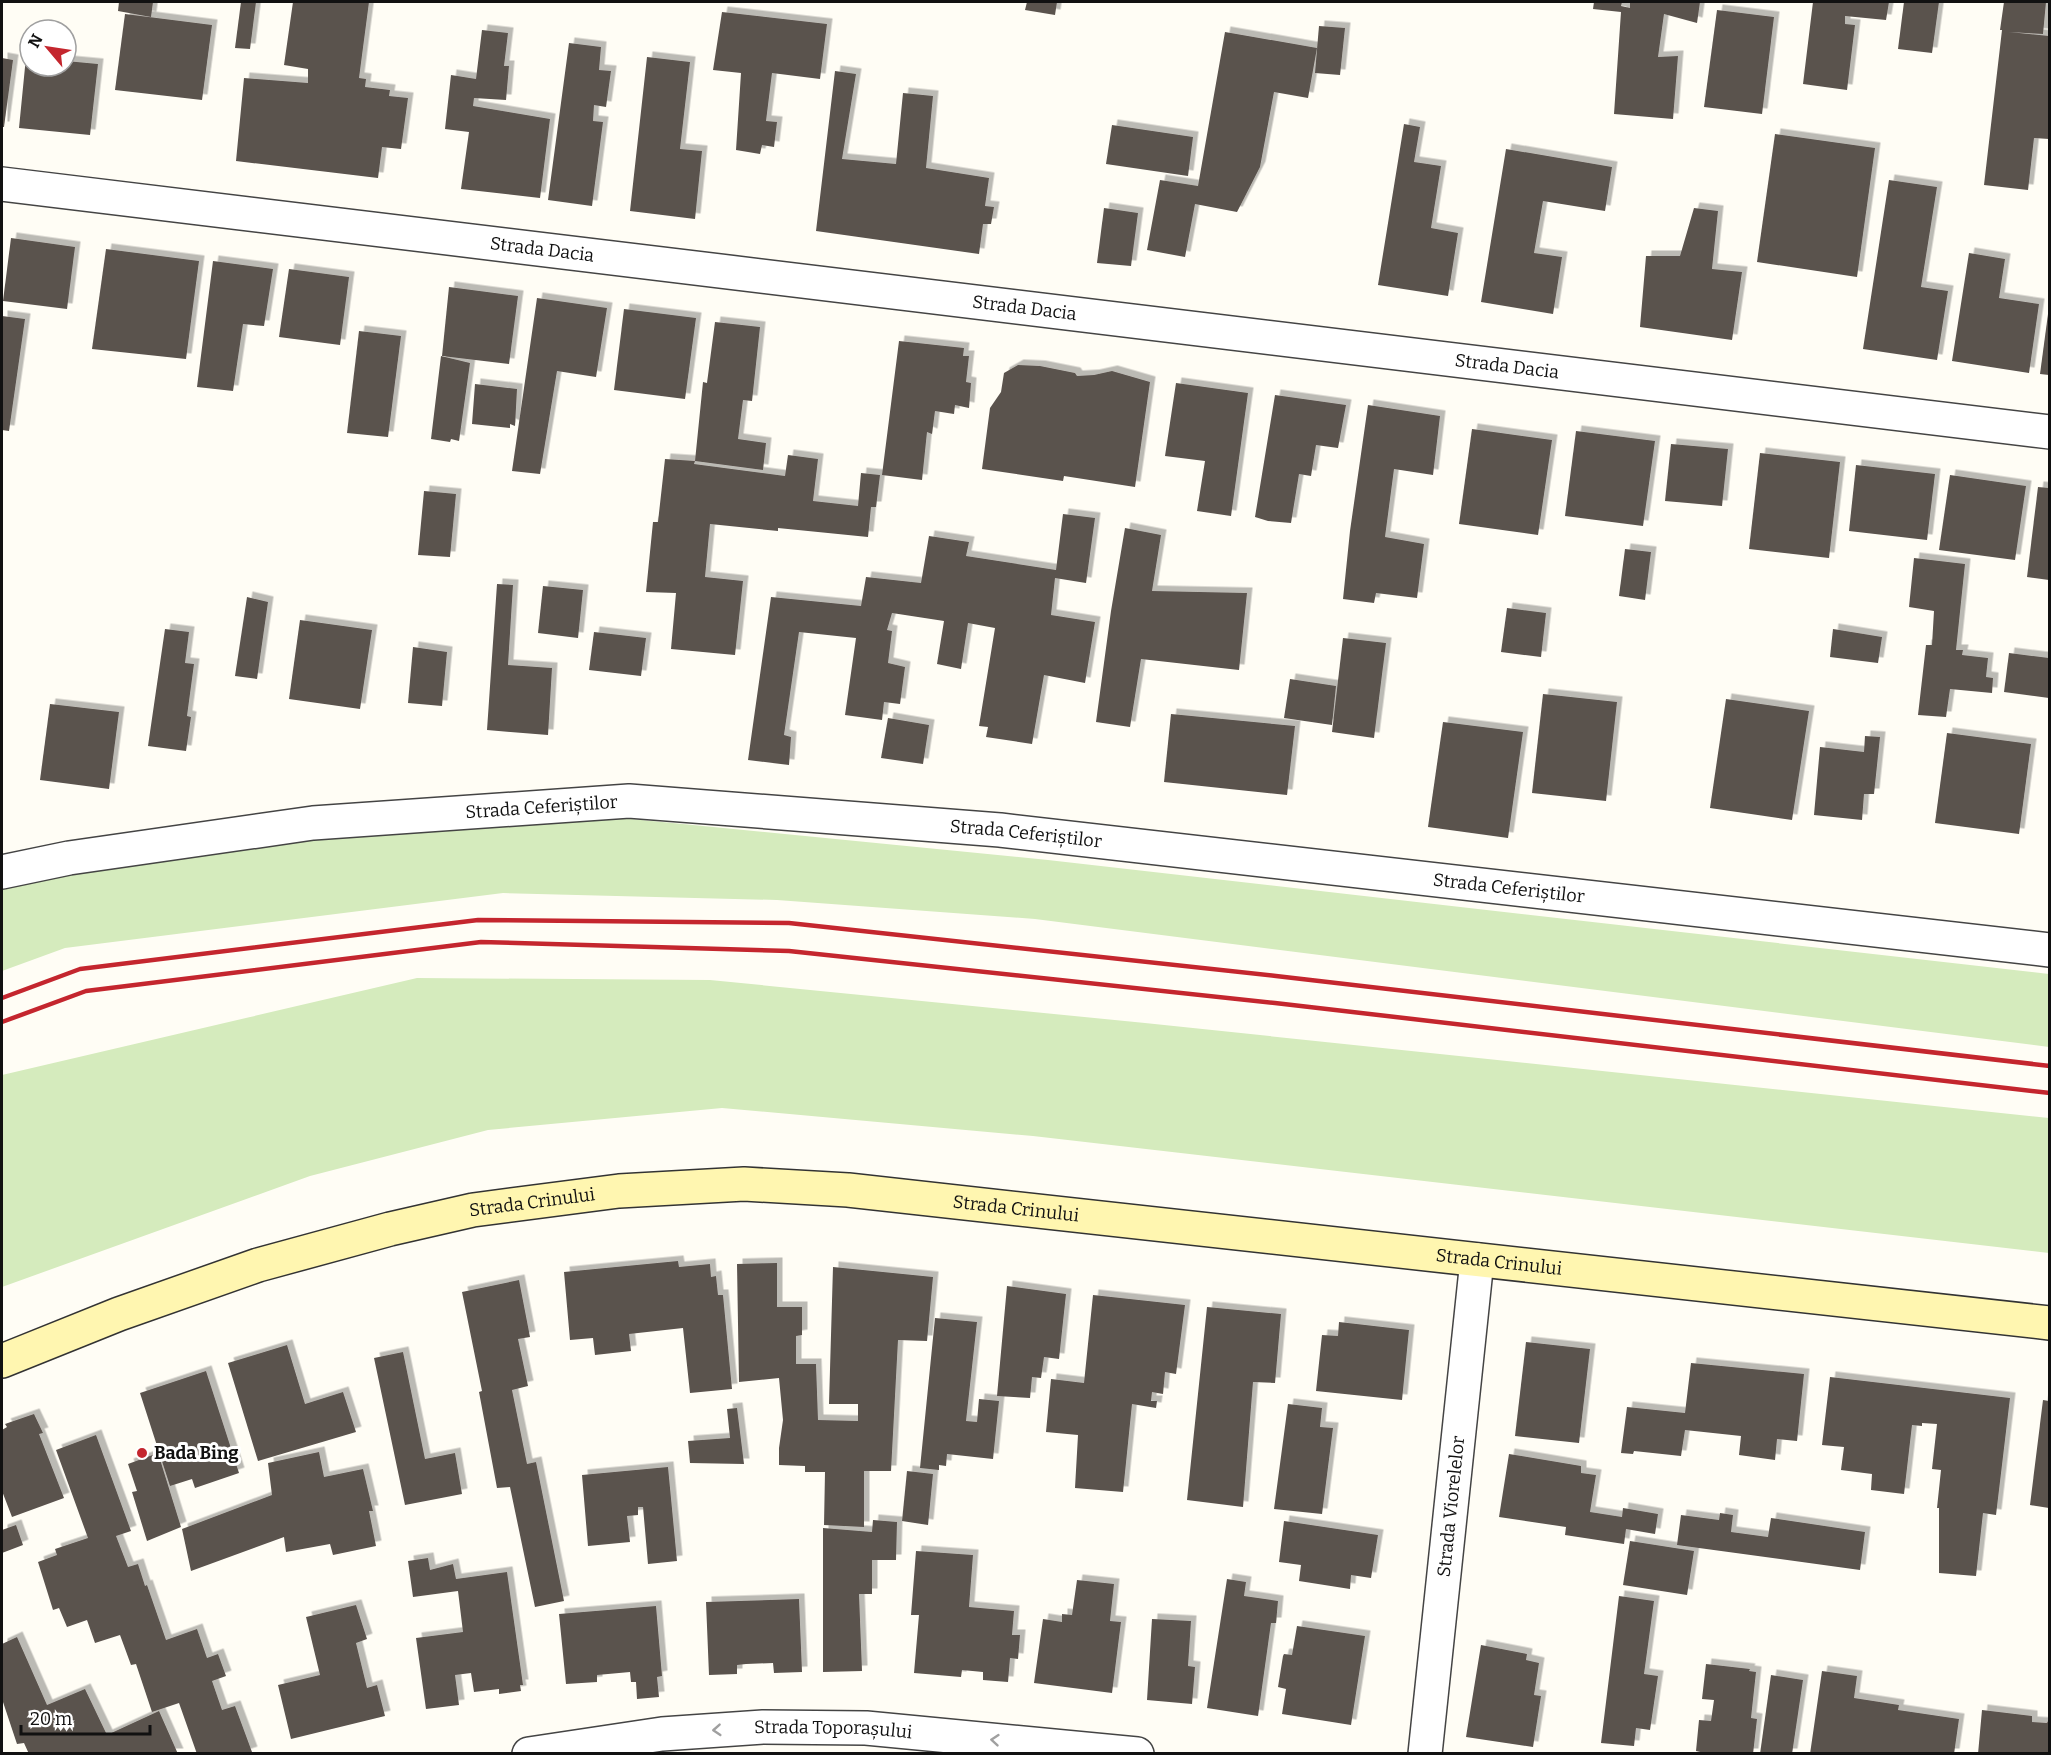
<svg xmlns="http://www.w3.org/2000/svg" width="2051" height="1755" viewBox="0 0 2051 1755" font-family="Bitter,serif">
<defs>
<filter id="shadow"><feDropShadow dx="5.5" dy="-5.5" stdDeviation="0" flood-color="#0004"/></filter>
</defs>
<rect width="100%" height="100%" fill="#fffdf5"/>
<g fill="#d5ebbd">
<polygon points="550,811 1048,860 2049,974 2049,1047 1035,919 777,900 503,893 65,948 2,971 2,883 211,844"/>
<polygon points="417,978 710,980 1145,1023 2049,1118 2049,1253 1033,1136 722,1108 488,1130 310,1176 2,1287 2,1075"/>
</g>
<g fill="#5a524d" filter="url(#shadow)">
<polygon points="119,2 153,2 151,17 118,11"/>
<polygon points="241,2 256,2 250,49 235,48"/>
<polygon points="293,2 369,2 359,78 366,79 365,87 390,90 389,96 408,98 401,149 382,147 378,178 236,161 244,78 308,83 308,69 284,65"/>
<polygon points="1027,2 1057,2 1055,15 1025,10"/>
<polygon points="1594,2 1622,2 1621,6 1630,8 1630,2 1700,2 1697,23 1664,14 1658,57 1678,56 1673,119 1614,114 1621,12 1593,9"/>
<polygon points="1813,2 1889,2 1886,20 1845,16 1845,24 1855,25 1847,90 1803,84"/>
<polygon points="1904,2 1939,2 1932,53 1898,49"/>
<polygon points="2004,2 2046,2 2043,34 2009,32 2049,36 2049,139 2034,138 2028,190 1984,185 2002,30 2000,30"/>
<polygon points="1717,10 1774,17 1762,114 1704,107"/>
<polygon points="722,12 827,24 820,79 772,73 766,121 777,122 774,147 762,145 760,154 736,150 741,73 713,70"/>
<polygon points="125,14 212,25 202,100 115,90"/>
<polygon points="1319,26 1345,28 1340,75 1315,73"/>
<polygon points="482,30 508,33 504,66 509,66 506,100 474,98 473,106 550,119 540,198 461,189 469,132 445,129 451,75 476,79"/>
<polygon points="1225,32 1317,48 1308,98 1274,92 1260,167 1237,212 1195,204 1185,257 1147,250 1160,180 1198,186"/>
<polygon points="569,43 601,47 599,70 611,71 606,107 594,105 593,121 603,122 592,206 548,200"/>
<polygon points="26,57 30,57 30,66 66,66 66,61 98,64 90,135 19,128"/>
<polygon points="647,57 690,62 680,149 702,151 695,219 630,211"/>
<polygon points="2,58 13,60 4,127 2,127"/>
<polygon points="835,71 856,74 842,159 896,164 903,93 933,96 926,168 989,178 985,206 994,207 991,224 983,224 979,254 816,231"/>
<polygon points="1404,124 1420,127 1414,162 1441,166 1431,228 1458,233 1448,296 1378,285"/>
<polygon points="1112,125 1193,137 1188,176 1106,164"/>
<polygon points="1775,134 1875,148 1857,277 1757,262"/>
<polygon points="1506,149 1612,167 1605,211 1543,201 1534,253 1562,257 1553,314 1481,302"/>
<polygon points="1889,180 1937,187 1921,287 1948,291 1937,360 1863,349"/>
<polygon points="1104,208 1138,213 1131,266 1097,263"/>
<polygon points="1694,208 1718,211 1712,269 1742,272 1732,340 1640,327 1646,256 1680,256"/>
<polygon points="11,238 75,247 67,309 3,301"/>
<polygon points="106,249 199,261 186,359 92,349"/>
<polygon points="1969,253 2005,259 1999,298 2039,304 2029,373 1952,361"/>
<polygon points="213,261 273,269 264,326 243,324 233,391 197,387"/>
<polygon points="289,269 349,277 340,345 279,337"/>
<polygon points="449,287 518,296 509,364 442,356"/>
<polygon points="537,298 607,308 596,377 557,371 540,474 512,471"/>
<polygon points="624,309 696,318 685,399 614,390"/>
<polygon points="2048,314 2049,314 2049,375 2040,374"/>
<polygon points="2,316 25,319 9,431 2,430"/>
<polygon points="715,322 760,327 752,401 743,400 738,439 766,443 763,470 695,461 703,382 707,383"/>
<polygon points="359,331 401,336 388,437 347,433"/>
<polygon points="899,341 964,348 963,356 969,356 966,382 971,383 969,408 955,405 954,414 935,411 932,434 927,432 922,480 882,475"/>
<polygon points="441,356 470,363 459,441 451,439 450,442 431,439"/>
<polygon points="1018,365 1040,366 1075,373 1077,376 1094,375 1112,371 1150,382 1135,487 1064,476 1063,481 982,469 990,408 1001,392 1004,373"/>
<polygon points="1176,383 1248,393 1231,516 1197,511 1205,461 1165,456"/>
<polygon points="475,384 517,389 515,426 510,424 510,428 472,424"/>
<polygon points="1275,395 1346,405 1338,448 1316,445 1311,476 1299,474 1291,523 1268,521 1255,517"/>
<polygon points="1368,405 1440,416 1433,475 1394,469 1385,537 1424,544 1417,598 1376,593 1374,603 1343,599 1350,531"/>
<polygon points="1472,429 1552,440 1538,535 1459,524"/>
<polygon points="1576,431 1655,441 1643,526 1565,516"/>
<polygon points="1671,444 1728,449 1722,506 1665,501"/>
<polygon points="1760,453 1840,462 1829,558 1749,549"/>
<polygon points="788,455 818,459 813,501 858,506 861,473 880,475 876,507 871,507 868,537 778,528 778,531 710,524 705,577 743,581 735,655 671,649 676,593 646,592 653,522 658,522 665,459 695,461 694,464 785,476"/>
<polygon points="1856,465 1935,474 1927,540 1849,531"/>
<polygon points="1950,475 2026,486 2015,560 1939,550"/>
<polygon points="2038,487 2049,488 2049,580 2027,577"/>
<polygon points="424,491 456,494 450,557 418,555"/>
<polygon points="1063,514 1095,518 1086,583 1055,578 1051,615 1095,622 1085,683 1044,675 1032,744 986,737 988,727 979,726 995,628 968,623 961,669 937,664 944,621 892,613 887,630 892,631 888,663 905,667 900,704 884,702 882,720 845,715 856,638 799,632 784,735 791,737 789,765 748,760 771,597 861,606 866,577 921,583 929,536 969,542 966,556 1056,570"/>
<polygon points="1125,528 1161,535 1152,591 1247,593 1239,670 1141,659 1130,727 1096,722 1111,611"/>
<polygon points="1625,549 1651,552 1645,600 1619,596"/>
<polygon points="1914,558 1965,564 1956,650 1963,650 1962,655 1988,658 1986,677 1993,678 1992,693 1950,689 1946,717 1918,715 1926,645 1932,645 1934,611 1909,607"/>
<polygon points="497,584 513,585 508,665 552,668 548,735 487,730"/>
<polygon points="543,586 583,590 578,638 538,633"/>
<polygon points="247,597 268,602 257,679 235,676"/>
<polygon points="1507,608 1546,613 1541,657 1501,652"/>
<polygon points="300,620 372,630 360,709 289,699"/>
<polygon points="165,629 189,632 185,663 194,664 187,716 191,717 186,751 148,746"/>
<polygon points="1833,629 1882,637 1878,663 1830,657"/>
<polygon points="594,632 646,638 641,676 589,670"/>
<polygon points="1343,638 1386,643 1374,738 1332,732"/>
<polygon points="413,647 447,652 442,706 408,703"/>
<polygon points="2009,653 2049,658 2049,698 2004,692"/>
<polygon points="1290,679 1336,686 1332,725 1284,718"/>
<polygon points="1543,694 1617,702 1606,801 1532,793"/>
<polygon points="1726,699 1809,711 1792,820 1710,808"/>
<polygon points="50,704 119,712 109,789 40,780"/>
<polygon points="1171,714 1295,726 1287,795 1164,782"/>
<polygon points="888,718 929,725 923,764 881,758"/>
<polygon points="1443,722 1523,732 1508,838 1428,827"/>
<polygon points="1947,733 2031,744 2019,834 1935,823"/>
<polygon points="1865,736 1880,737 1874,794 1864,794 1862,820 1814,815 1820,747 1864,752"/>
<polygon points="678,1261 679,1267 710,1264 711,1277 716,1276 718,1295 723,1295 732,1389 690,1393 683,1328 629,1334 631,1351 595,1355 593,1338 570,1340 564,1272"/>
<polygon points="777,1263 777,1307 802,1307 802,1335 796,1336 796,1364 816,1364 818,1420 858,1421 858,1404 829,1404 833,1267 933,1277 927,1341 898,1340 891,1471 864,1471 864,1527 824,1525 825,1472 805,1472 805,1466 779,1465 779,1448 783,1420 779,1378 739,1382 737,1264"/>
<polygon points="519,1280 530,1337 518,1339 528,1386 512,1390 527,1464 536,1462 564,1601 535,1607 510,1487 497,1488 479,1392 482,1391 462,1292"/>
<polygon points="1007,1286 1066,1294 1059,1359 1044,1357 1041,1378 1032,1377 1030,1398 997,1396"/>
<polygon points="1093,1295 1185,1305 1176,1374 1165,1372 1163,1394 1152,1392 1151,1401 1157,1401 1156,1408 1132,1404 1123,1492 1075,1488 1078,1435 1046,1432 1051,1379 1084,1383"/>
<polygon points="1207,1307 1281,1314 1275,1383 1253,1382 1243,1507 1187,1500"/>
<polygon points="935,1318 977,1322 966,1421 977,1422 979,1399 999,1401 993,1459 947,1454 946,1466 939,1465 939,1470 920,1468"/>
<polygon points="1339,1322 1409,1330 1402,1400 1316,1391 1322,1335 1338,1336"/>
<polygon points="1526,1342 1590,1349 1579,1443 1515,1436"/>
<polygon points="287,1345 305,1404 343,1392 356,1432 258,1461 228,1363"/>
<polygon points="403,1352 425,1459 455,1453 462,1494 405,1505 374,1358"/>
<polygon points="1691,1363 1804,1374 1797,1441 1777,1439 1775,1460 1739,1455 1741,1436 1685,1430 1681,1456 1634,1451 1633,1454 1621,1453 1627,1407 1685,1413"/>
<polygon points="206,1371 239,1473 195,1488 192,1479 170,1486 140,1393"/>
<polygon points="1830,1377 2010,1398 1996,1515 1983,1513 1976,1576 1939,1573 1939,1508 1937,1508 1941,1470 1932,1469 1937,1424 1922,1423 1922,1426 1912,1425 1904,1494 1871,1490 1872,1474 1841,1470 1844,1447 1822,1445"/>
<polygon points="2043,1400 2049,1401 2049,1508 2030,1505"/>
<polygon points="1288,1404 1322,1408 1320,1427 1333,1428 1322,1514 1274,1509"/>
<polygon points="737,1408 744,1464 690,1463 688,1441 730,1438 727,1409"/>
<polygon points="34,1414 43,1433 39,1434 64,1498 12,1517 2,1491 2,1430 7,1427 5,1424"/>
<polygon points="96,1435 131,1531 116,1536 128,1567 138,1564 145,1586 147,1585 166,1640 197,1629 207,1658 218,1654 226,1676 212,1681 222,1710 235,1706 252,1752 246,1754 197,1754 179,1703 152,1712 136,1664 131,1665 120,1635 95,1643 87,1620 67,1627 59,1608 53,1610 38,1562 57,1555 55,1549 88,1538 56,1450"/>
<polygon points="319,1452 324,1477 363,1469 373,1511 369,1511 376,1546 333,1555 330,1544 286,1552 284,1537 191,1571 182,1529 272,1495 268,1463"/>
<polygon points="158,1453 181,1527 147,1541 132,1492 137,1491 128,1464"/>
<polygon points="1509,1454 1581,1466 1581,1473 1596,1475 1590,1512 1622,1517 1623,1508 1658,1514 1655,1534 1626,1529 1624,1544 1565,1535 1566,1527 1499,1517"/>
<polygon points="668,1467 677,1561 648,1564 643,1507 638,1507 638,1515 627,1516 630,1542 588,1546 582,1475"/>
<polygon points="907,1471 933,1474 928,1525 902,1521"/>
<polygon points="1720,1513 1733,1515 1731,1532 1768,1537 1771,1518 1865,1532 1860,1570 1677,1545 1681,1515 1719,1520"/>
<polygon points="873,1520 897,1522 896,1560 872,1560 872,1594 859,1594 862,1671 823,1672 823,1528 872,1532"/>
<polygon points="1284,1521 1378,1535 1371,1578 1351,1575 1350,1589 1299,1581 1301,1565 1279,1562"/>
<polygon points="16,1525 23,1545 2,1553 2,1530"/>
<polygon points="1630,1541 1694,1551 1687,1595 1623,1585"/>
<polygon points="916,1551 973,1555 969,1607 1014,1611 1012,1635 1020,1635 1018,1659 1010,1658 1008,1682 983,1680 983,1672 962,1670 961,1677 914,1673 919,1615 911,1615"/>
<polygon points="428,1558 430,1570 453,1564 456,1579 507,1572 523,1685 520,1685 521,1691 499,1694 499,1689 474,1692 471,1673 455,1675 459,1705 426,1709 416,1638 463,1632 458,1591 413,1597 408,1561"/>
<polygon points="1227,1579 1246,1582 1244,1596 1278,1601 1276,1623 1271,1623 1258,1716 1207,1708"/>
<polygon points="1077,1580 1114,1584 1110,1621 1121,1622 1112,1693 1034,1683 1043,1619 1062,1622 1062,1614 1072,1615"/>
<polygon points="1619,1596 1654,1601 1644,1674 1658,1676 1650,1730 1636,1728 1634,1746 1601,1743"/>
<polygon points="799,1599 802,1672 774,1673 773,1663 746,1664 737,1665 737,1674 709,1675 706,1602"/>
<polygon points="356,1605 367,1639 356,1643 367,1688 377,1685 385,1716 291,1739 278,1685 320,1675 306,1617"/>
<polygon points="656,1606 662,1676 657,1677 659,1697 637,1699 636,1682 631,1682 630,1672 597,1675 597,1682 566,1684 559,1614"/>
<polygon points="1152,1619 1191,1621 1188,1666 1195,1667 1192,1704 1147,1700"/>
<polygon points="1297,1626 1365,1636 1351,1725 1282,1714 1286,1689 1278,1687 1283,1656 1284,1654 1292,1655"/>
<polygon points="17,1637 47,1705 85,1689 107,1735 159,1711 178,1754 29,1754 24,1743 17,1744 2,1699 2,1644"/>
<polygon points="1481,1645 1527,1654 1526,1660 1539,1663 1534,1695 1541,1696 1533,1747 1466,1737"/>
<polygon points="1706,1664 1750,1669 1749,1671 1756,1672 1751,1718 1757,1719 1753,1754 1709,1754 1696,1751 1699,1720 1711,1721 1714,1700 1702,1699"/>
<polygon points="1822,1671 1857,1676 1854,1698 1899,1705 1898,1710 1959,1719 1954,1754 1810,1754"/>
<polygon points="1771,1675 1803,1680 1792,1754 1760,1754"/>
<polygon points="1982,1710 2032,1716 2032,1722 2047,1723 2049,1719 2049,1754 1978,1754"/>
</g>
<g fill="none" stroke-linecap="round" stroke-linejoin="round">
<defs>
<g id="street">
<path id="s1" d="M2 184 2050 432"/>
<path id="s2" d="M2 872 69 858 313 823 629 801 1000 830 2050 950"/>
<path id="s3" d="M529 1754 662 1734 763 1727 866 1728 1137 1754"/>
<path id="s4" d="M1425 1754 1477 1260"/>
</g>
<g id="secondary">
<path id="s5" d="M2 1361 119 1314 258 1265 390 1229 473 1210 619 1191 744 1184 848 1190 2050 1323"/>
</g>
</defs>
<use href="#street" stroke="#444" stroke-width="36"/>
<use href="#secondary" stroke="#333" stroke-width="36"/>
<use href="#street" stroke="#fff" stroke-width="33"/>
<use href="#secondary" stroke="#fff6b0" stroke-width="33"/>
<g stroke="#c4262e" stroke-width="4.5">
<polyline points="2,998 80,969 478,920 789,923 1276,976 2050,1066"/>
<polyline points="2,1022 86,991 481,942 789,951 1275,1003 2050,1093"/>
</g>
</g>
<defs><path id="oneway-chevron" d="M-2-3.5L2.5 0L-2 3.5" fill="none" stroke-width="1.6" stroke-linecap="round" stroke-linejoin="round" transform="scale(1.5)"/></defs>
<g stroke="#a0a0a0">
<use href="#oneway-chevron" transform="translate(717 1730) rotate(176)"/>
<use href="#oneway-chevron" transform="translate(995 1740) rotate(-175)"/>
</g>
<circle fill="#c4262e" stroke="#fff" stroke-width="2" cx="142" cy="1453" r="6"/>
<g text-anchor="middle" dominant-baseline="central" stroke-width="6" stroke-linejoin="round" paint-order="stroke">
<g font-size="18" fill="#111" stroke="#fff">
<text stroke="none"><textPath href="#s1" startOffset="544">Strada Dacia</textPath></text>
<text stroke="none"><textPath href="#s1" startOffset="1030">Strada Dacia</textPath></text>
<text stroke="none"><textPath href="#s1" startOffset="1516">Strada Dacia</textPath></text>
<text stroke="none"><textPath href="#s2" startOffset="544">Strada Ceferiștilor</textPath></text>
<text stroke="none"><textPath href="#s2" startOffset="1030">Strada Ceferiștilor</textPath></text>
<text stroke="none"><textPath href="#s2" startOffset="1516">Strada Ceferiștilor</textPath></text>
<text stroke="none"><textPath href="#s5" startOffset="555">Strada Crinului</textPath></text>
<text stroke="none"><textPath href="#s5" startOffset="1041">Strada Crinului</textPath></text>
<text stroke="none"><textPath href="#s5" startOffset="1527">Strada Crinului</textPath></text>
<text stroke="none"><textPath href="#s4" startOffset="249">Strada Viorelelor</textPath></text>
<text stroke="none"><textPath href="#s3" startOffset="306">Strada Toporașului</textPath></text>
</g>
<g font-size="18" font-weight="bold" fill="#111" stroke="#fff" text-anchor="start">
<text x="154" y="1453">Bada Bing</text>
</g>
</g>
<rect width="2051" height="1755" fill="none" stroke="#111111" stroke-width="6"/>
<g transform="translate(48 48) rotate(299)"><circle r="28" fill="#ffffff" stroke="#a0a0a0" stroke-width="1.5"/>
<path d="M0-4.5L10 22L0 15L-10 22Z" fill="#c4262e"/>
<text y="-9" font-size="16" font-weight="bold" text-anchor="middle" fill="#111111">N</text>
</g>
<path d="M21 1725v9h129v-9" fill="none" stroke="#111111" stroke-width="3"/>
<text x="30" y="1725" font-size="18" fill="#111111" stroke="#ffffff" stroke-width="4.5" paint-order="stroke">20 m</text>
</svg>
